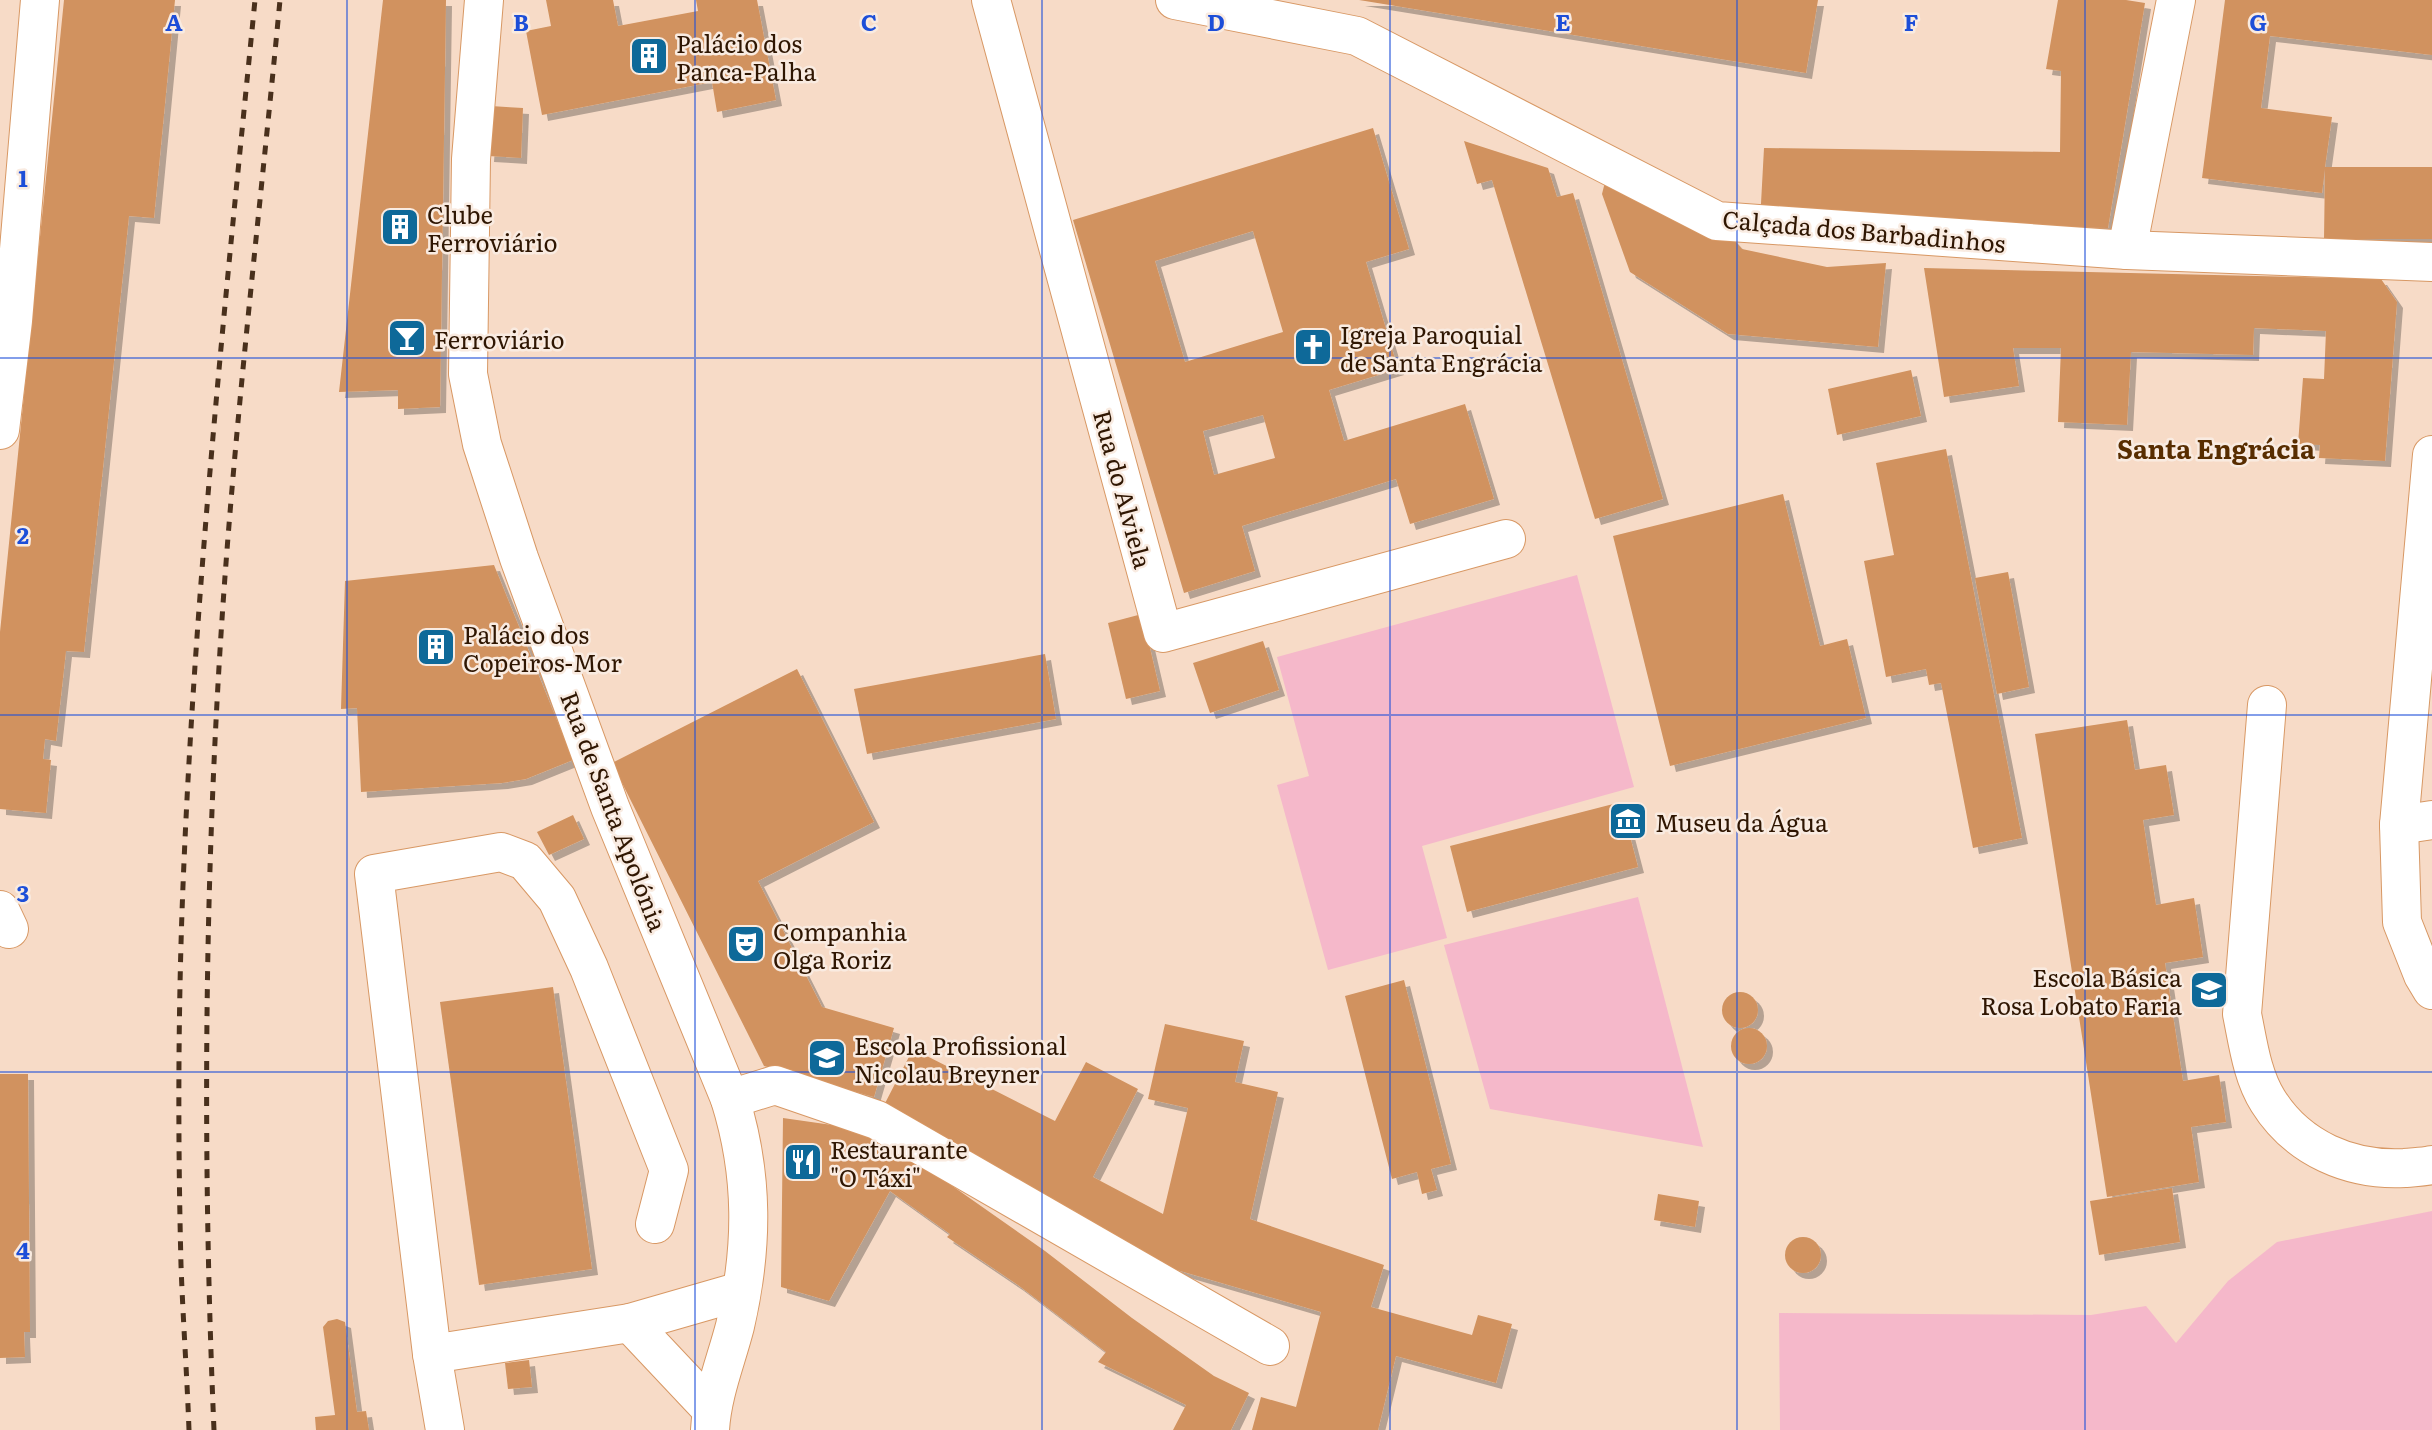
<svg xmlns="http://www.w3.org/2000/svg" width="2432" height="1430" viewBox="0 0 2432 1430" font-family="Literata,serif">
<defs>
<filter id="shadow"><feDropShadow dx="6" dy="6" stdDeviation="0" flood-color="#0004"/></filter>
</defs>
<rect width="100%" height="100%" fill="#f7dbc7"/>
<g fill="#f5b8ca">
<polygon points="1577,575 1634,787 1422,846 1447,938 1328,970 1277,785 1309,776 1277,657"/>
<polygon points="1638,897 1703,1147 1490,1109 1444,945"/>
<polygon points="2432,1211 2432,1430 1780,1430 1779,1313 2091,1315 2146,1306 2176,1343 2228,1281 2277,1242"/>
</g>
<g fill="#d1925e" fill-rule="evenodd" filter="url(#shadow)">
<polygon points="64,0 175,0 154,218 129,216 84,652 66,651 56,741 45,739 43,759 51,760 46,813 0,809 0,632"/>
<polygon points="383,0 446,0 440,407 398,409 398,390 339,392"/>
<polygon points="546,0 613,0 618,26 698,11 696,0 757,0 776,100 717,112 712,82 542,115 526,31 551,26"/>
<polygon points="1359,0 1818,0 1806,73"/>
<polygon points="2058,0 2126,0 2145,3 2108,228 1760,222 1764,148 2060,152 2061,71 2046,69"/>
<polygon points="2225,0 2432,0 2432,55 2270,36 2261,108 2332,117 2325,167 2432,167 2432,239 2324,239 2325,169 2322,193 2202,178"/>
<polygon points="491,106 523,108 521,158 488,156"/>
<path d="M1373 128 1409 249 1366 262 1398 369 1329 390 1344 441 1465 404 1494 499 1410 524 1396 479 1242 526 1255 571 1184 593 1073 220ZM1253 231 1283 332 1185 362 1155 261ZM1263 415 1275 458 1214 475 1203 431Z"/>
<polygon points="1464,141 1548,168 1557,197 1573,193 1663,499 1595,519 1492,180 1477,184"/>
<polygon points="1609,166 1717,221 1742,249 1827,267 1886,263 1878,347 1728,334 1630,272 1602,194"/>
<polygon points="1924,268 2381,279 2397,302 2385,461 2319,458 2320,445 2298,444 2303,378 2324,379 2326,331 2254,328 2253,355 2131,352 2127,425 2058,422 2061,348 2013,348 2019,386 1944,397"/>
<polygon points="1911,370 1921,416 1837,435 1828,389"/>
<polygon points="1946,449 2022,838 1973,848 1941,683 1929,685 1926,669 1886,677 1864,561 1894,555 1876,463"/>
<polygon points="1783,494 1820,646 1847,639 1866,718 1670,766 1613,536"/>
<polygon points="494,565 573,760 526,779 502,783 361,792 357,708 341,709 345,581"/>
<polygon points="2008,572 2029,687 1997,694 1975,578"/>
<polygon points="1142,614 1160,691 1126,699 1108,623"/>
<polygon points="1263,641 1279,690 1210,713 1193,663"/>
<polygon points="1045,654 1056,719 867,754 854,689"/>
<polygon points="797,669 874,822 758,881 822,1007 894,1028 874,1097 764,1066 612,763"/>
<polygon points="2127,720 2135,770 2166,765 2174,815 2143,820 2156,905 2194,898 2203,957 2165,963 2183,1081 2219,1075 2226,1122 2191,1127 2199,1182 2107,1197 2035,734"/>
<polygon points="1621,802 1638,867 1467,912 1450,846"/>
<polygon points="573,815 584,839 549,855 537,832"/>
<polygon points="1404,980 1451,1164 1431,1169 1437,1190 1422,1194 1417,1172 1392,1179 1345,996"/>
<polygon points="553,987 592,1269 479,1285 440,1002"/>
<circle cx="1740" cy="1010" r="18"/>
<polygon points="1165,1024 1244,1041 1235,1082 1278,1092 1250,1219 1384,1265 1371,1307 1472,1335 1478,1315 1512,1324 1496,1383 1396,1356 1378,1430 1252,1430 1261,1397 1296,1407 1321,1312 1153,1263 1075,1211 881,1111 913,1049 1055,1121 1086,1062 1138,1089 1093,1177 1163,1214 1188,1108 1148,1099"/>
<circle cx="1749" cy="1046" r="18"/>
<polygon points="0,1074 28,1074 30,1332 24,1332 25,1357 0,1358"/>
<polygon points="783,1118 874,1131 1045,1251 1132,1318 1214,1376 1249,1393 1231,1430 1173,1430 1186,1405 1098,1362 1106,1352 1018,1285 947,1237 950,1234 890,1191 829,1301 781,1287"/>
<polygon points="2172,1188 2180,1242 2099,1255 2090,1201"/>
<polygon points="1658,1194 1699,1201 1695,1227 1654,1220"/>
<circle cx="1803" cy="1255" r="18"/>
<polygon points="337,1319 345,1322 357,1412 366,1411 369,1430 316,1430 315,1417 335,1415 323,1327 328,1321"/>
<polygon points="529,1360 532,1387 508,1389 505,1363"/>
</g>
<g fill="none" stroke-linecap="round" stroke-linejoin="round">
<defs>
<g id="minor">
<path d="M484 0 471 159 468 374 482 444 519 558 610 807 730 1099C754 1176 753 1248 735 1326 726 1361 712 1394 710 1430"/>
<polyline points="991,0 1163,633 1506,539"/>
<polyline points="1175,0 1357,36 1717,221 2127,250 2432,262"/>
<polyline points="2127,250 2176,0"/>
<polyline points="0,430 13,321 40,0"/>
<polyline points="2432,455 2399,825 2402,922 2423,975 2432,990"/>
<path d="M2267 705 2242 1014C2248 1043 2252 1076 2268 1101 2298 1149 2351 1171 2405 1168 2414 1167 2424 1167 2432 1165"/>
<polyline points="2399,825 2432,820"/>
<polyline points="0,910 9,929"/>
<polyline points="730,1099 775,1085 877,1120 1270,1346"/>
<polyline points="655,1224 669,1170 589,968 557,899 525,861 501,852 374,874 432,1354 630,1323 741,1291"/>
<polyline points="630,1323 711,1409"/>
<polyline points="432,1354 445,1430"/>
</g>
</defs>
<use href="#minor" stroke="#d89864" stroke-width="40"/>
<use href="#minor" stroke="#fff" stroke-width="38"/>
<g stroke="#49301c" stroke-width="5" stroke-dasharray="9 9" stroke-linecap="butt">
<path d="M189 1430C187 1375 183 1320 181 1265 178 1147 178 1029 182 912 193 607 225 303 255 0"/>
<path d="M214 1430C203 1176 204 921 219 667 232 444 259 222 280 0"/>
</g>
</g>
<path fill="none" stroke="#1d4ed8" stroke-width="2" stroke-opacity="0.55" d="M347 0V1430M695 0V1430M1042 0V1430M1390 0V1430M1737 0V1430M2085 0V1430M0 358H2432M0 715H2432M0 1072H2432"/>
<defs>
<symbol id="building-square" viewBox="-11 -11 22 22"><rect x="-9" y="-9" width="18" height="18" rx="4" fill="#0e6999" stroke="#f9ebe1"/><path d="M-4-6H4V6H1V3H-1V6H-4ZM-2.5-4.3h1.7v1.8h-1.7ZM.8-4.3h1.7v1.8H.8ZM-2.5-1h1.7V.8h-1.7ZM.8-1h1.7V.8H.8Z" fill="#fff"/></symbol>
<symbol id="bar-square" viewBox="-11 -11 22 22"><rect x="-9" y="-9" width="18" height="18" rx="4" fill="#0e6999" stroke="#f9ebe1"/><path d="M-6-5H6L.8 .8V4.5H3.5V6h-7V4.5H-.8V.8Z" fill="#fff"/></symbol>
<symbol id="church-square" viewBox="-11 -11 22 22"><rect x="-9" y="-9" width="18" height="18" rx="4" fill="#0e6999" stroke="#f9ebe1"/><path d="M-1.2-6h2.4v3.5h3.3v2.4h-3.3V6h-2.4V-.1h-3.3v-2.4h3.3Z" fill="#fff"/></symbol>
<symbol id="museum-square" viewBox="-11 -11 22 22"><rect x="-9" y="-9" width="18" height="18" rx="4" fill="#0e6999" stroke="#f9ebe1"/><path d="M0-6L6-3V-2H-6V-3ZM-5-1h2V3h-2ZM-1-1h2V3h-2ZM3-1h2V3H3ZM-6 4H6V6H-6Z" fill="#fff"/></symbol>
<symbol id="theatre-square" viewBox="-11 -11 22 22"><rect x="-9" y="-9" width="18" height="18" rx="4" fill="#0e6999" stroke="#f9ebe1"/><path d="M-5-5.5Q0-4 5-5.5V0Q5 5 0 6Q-5 5-5 0ZM-3.3-2.5H-1v1.5H-3.3ZM1-2.5H3.3v1.5H1ZM-2.8 1Q0 5.5 2.8 1Z" fill="#fff"/></symbol>
<symbol id="school-square" viewBox="-11 -11 22 22"><rect x="-9" y="-9" width="18" height="18" rx="4" fill="#0e6999" stroke="#f9ebe1"/><path d="M0-5L7-2L0 1L-7-2ZM-4 1L0 2.5L4 1V4Q0 6-4 4Z" fill="#fff"/></symbol>
<symbol id="restaurant-square" viewBox="-11 -11 22 22"><rect x="-9" y="-9" width="18" height="18" rx="4" fill="#0e6999" stroke="#f9ebe1"/><path d="M-5-6h1v4h1v-4h1v4h1v-4h1v5L-1.5 .5V6h-2V.5L-5-1ZM5-6V6H3V1.5H1.5Q1.5-4 5-6Z" fill="#fff"/></symbol>
</defs>
<g fill-rule="evenodd">
<use href="#building-square" x="627" y="34" width="44" height="44"/>
<use href="#building-square" x="378" y="205" width="44" height="44"/>
<use href="#bar-square" x="385" y="316" width="44" height="44"/>
<use href="#church-square" x="1291" y="325" width="44" height="44"/>
<use href="#building-square" x="414" y="625" width="44" height="44"/>
<use href="#museum-square" x="1606" y="799" width="44" height="44"/>
<use href="#theatre-square" x="724" y="922" width="44" height="44"/>
<use href="#school-square" x="2187" y="968" width="44" height="44"/>
<use href="#school-square" x="805" y="1036" width="44" height="44"/>
<use href="#restaurant-square" x="781" y="1140" width="44" height="44"/>
</g>
<g text-anchor="middle" dominant-baseline="central" stroke-width="5" stroke-linejoin="round" paint-order="stroke">
<g font-size="24" fill="#2f1602" stroke="#f9ebe1" text-anchor="start">
<text x="676" y="42">Palácio dos<tspan x="676" dy="28">Panca-Palha</tspan></text>
<text x="427" y="213">Clube<tspan x="427" dy="28">Ferroviário</tspan></text>
<text x="1340" y="333">Igreja Paroquial<tspan x="1340" dy="28">de Santa Engrácia</tspan></text>
<text x="434" y="338">Ferroviário</text>
<text x="463" y="633">Palácio dos<tspan x="463" dy="28">Copeiros-Mor</tspan></text>
<text x="1655" y="821">Museu da Água</text>
<text x="773" y="930">Companhia<tspan x="773" dy="28">Olga Roriz</tspan></text>
<text x="2182" y="976" text-anchor="end">Escola Básica<tspan x="2182" dy="28">Rosa Lobato Faria</tspan></text>
<text x="854" y="1044">Escola Profissional<tspan x="854" dy="28">Nicolau Breyner</tspan></text>
<text x="830" y="1148">Restaurante<tspan x="830" dy="28">"O Táxi"</tspan></text>
</g>
<g font-size="24" fill="#2f1602" stroke="#f9ebe1">
<text transform="translate(1864 230) rotate(5)">Calçada dos Barbadinhos</text>
<text transform="translate(1124 489) rotate(75)">Rua do Alviela</text>
<text transform="translate(615 811) rotate(69)">Rua de Santa Apolónia</text>
</g>
<g font-size="26" font-weight="bold" fill="#582d00" stroke="#f9ebe1">
<text x="2216" y="447">Santa Engrácia</text>
</g>
</g>
<g font-size="23" text-anchor="middle" font-weight="bold" fill="#1d4ed8" stroke="#f9ebe1" stroke-width="5" stroke-linejoin="round" paint-order="stroke">
<text x="174" y="31">A</text>
<text x="521" y="31">B</text>
<text x="869" y="31">C</text>
<text x="1216" y="31">D</text>
<text x="1563" y="31">E</text>
<text x="1911" y="31">F</text>
<text x="2258" y="31">G</text>
<text x="23" y="187">1</text>
<text x="23" y="544">2</text>
<text x="23" y="902">3</text>
<text x="23" y="1259">4</text>
</g>
</svg>
